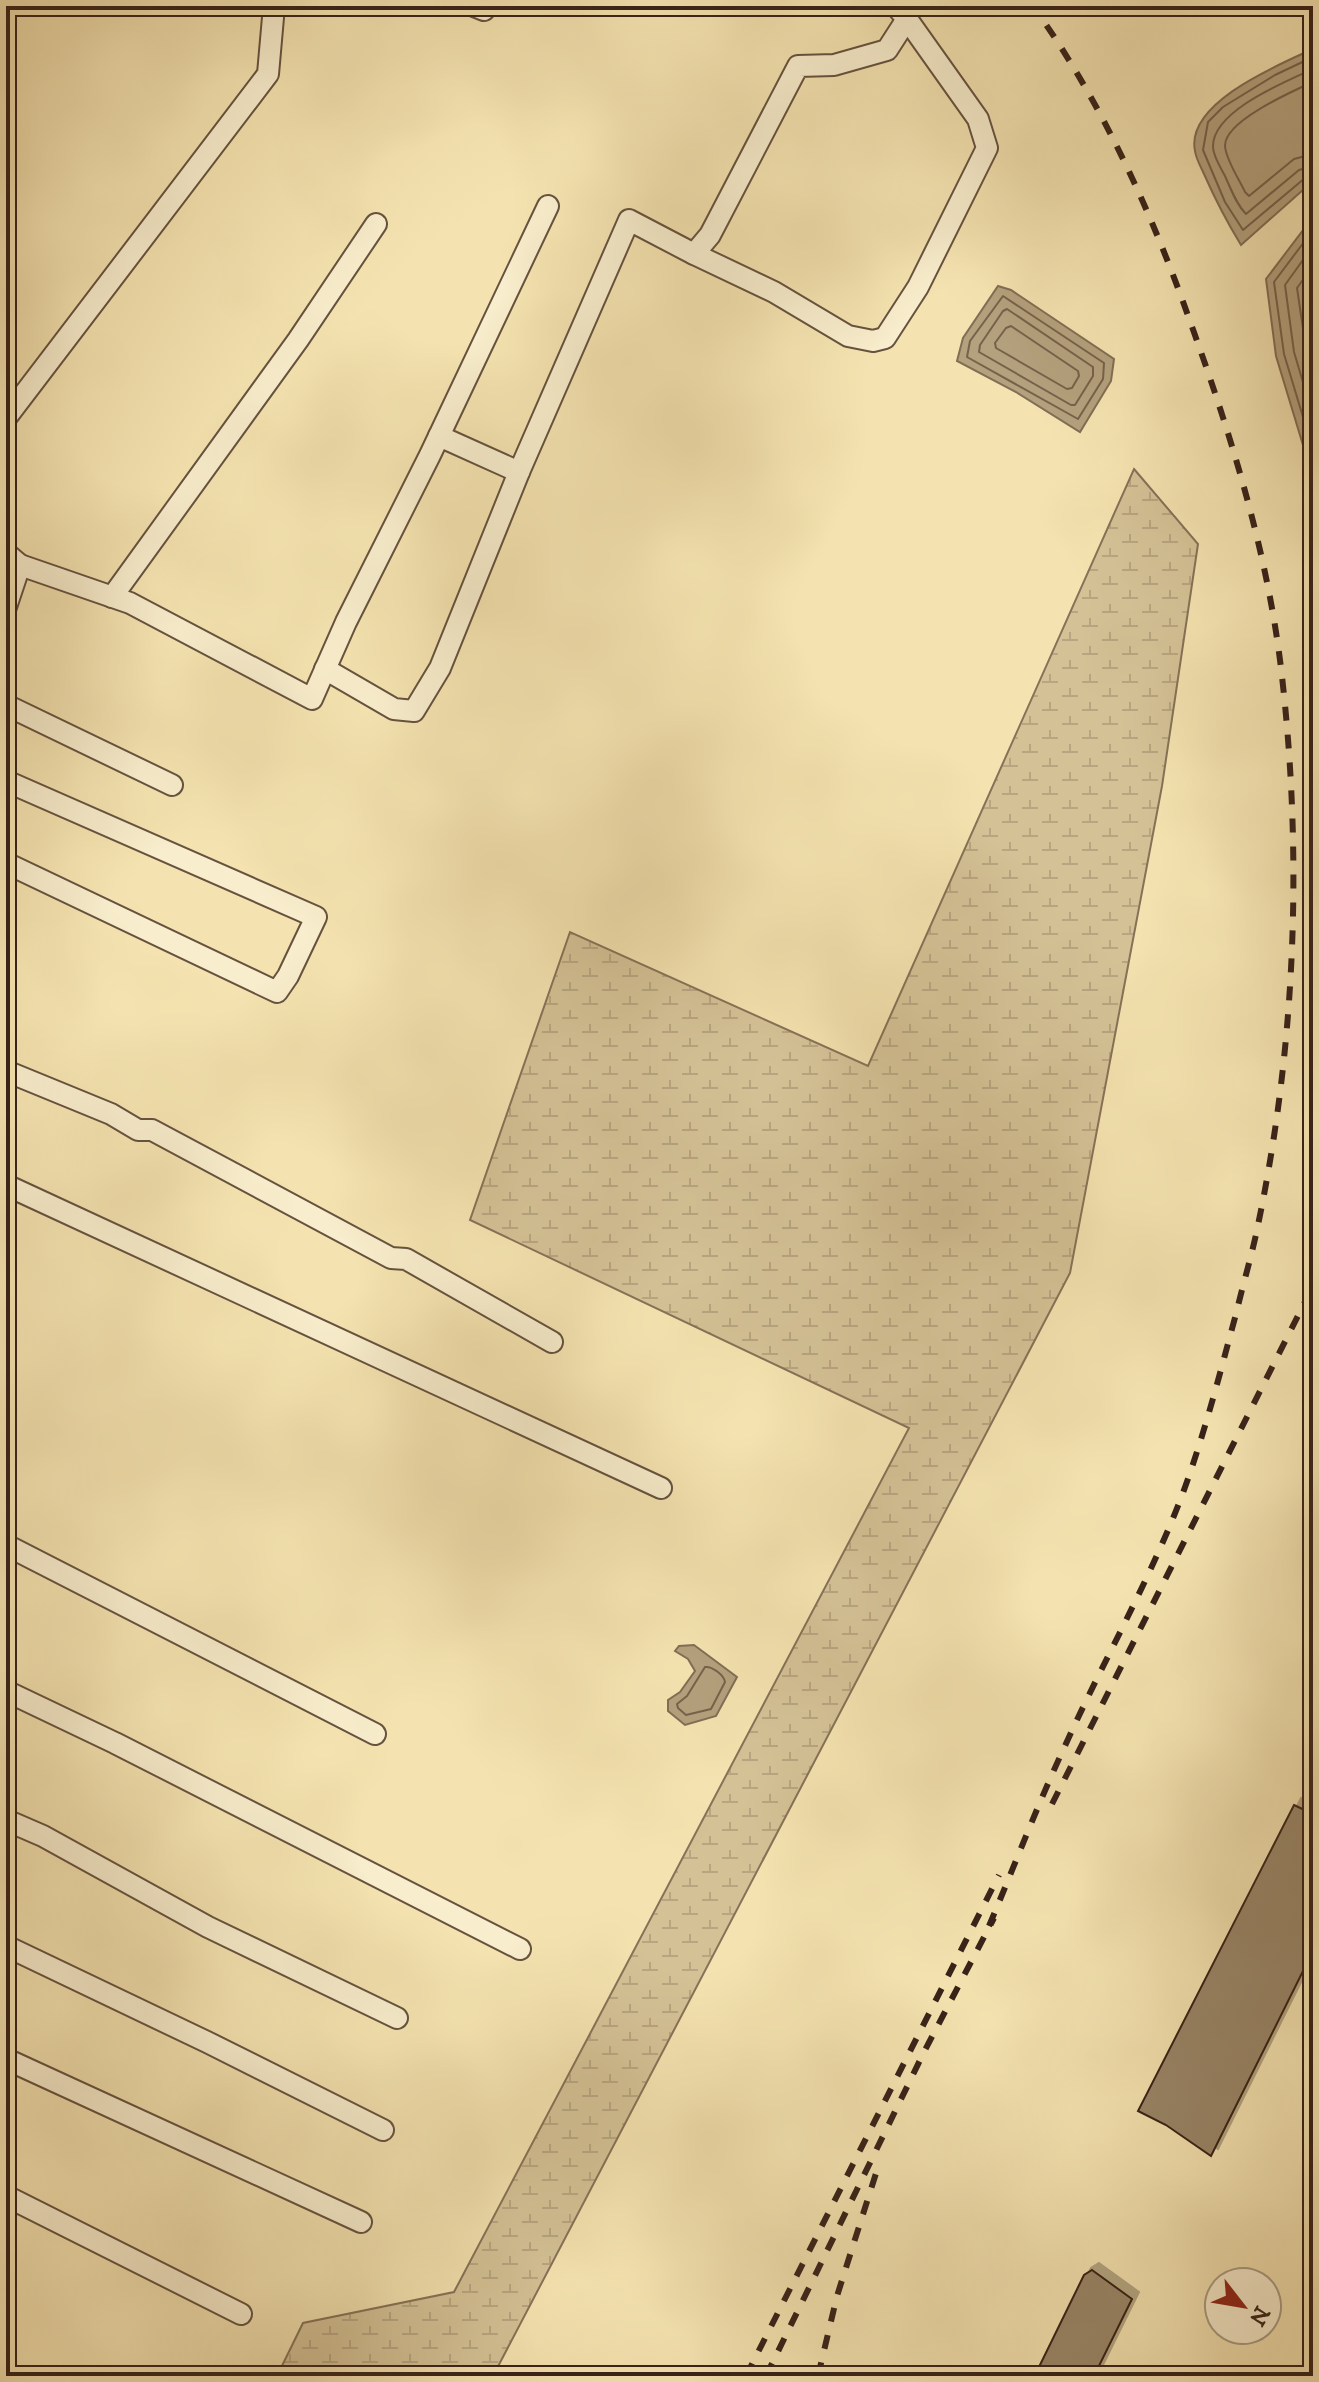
<svg xmlns="http://www.w3.org/2000/svg" width="1319" height="2382" viewBox="0 0 1319 2382" font-family="'IM FELL DW Pica',serif">
<defs>
<pattern id="wetland-marsh" width="20" height="14" patternUnits="userSpaceOnUse" patternTransform="scale(2)"><rect width="20" height="14" fill="#d4c296"/><path d="M1 5h8M5 5V1M11 12h8M15 12V8" fill="none" stroke="#b7a681"/></pattern>
<filter id="shadow"><feDropShadow dx="7" dy="-7" stdDeviation="0" flood-color="#0004"/></filter>
</defs>
<rect width="100%" height="100%" fill="#f4e3b0"/>
<filter id="stains"><feTurbulence type="fractalNoise" baseFrequency=".0025" numOctaves="4"/><feColorMatrix values="0 0 0 0 .2 0 0 0 0 .09 0 0 0 0 .02 0 0 0 .5 -.17"/></filter>
<radialGradient id="worn" r=".72"><stop offset=".6" stop-color="#630" stop-opacity="0"/><stop offset="1" stop-color="#630" stop-opacity=".3"/></radialGradient>
<polygon fill="url(#wetland-marsh)" stroke="#867258" stroke-width="2" points="1134,469 1198,544 1162,786 1070,1273 493,2376 277,2376 303,2323 454,2292 909,1428 470,1220 570,932 868,1066"/>
<g fill="#b4a17d" stroke="#826e55" stroke-width="2">
<path d="M1313 49V181L1241 245C1227 222 1215 199 1204 174 1201 167 1196 159 1195 151 1185 103 1278 65 1313 49Z"/>
<polygon points="1313,217 1313,478 1276,356 1266,279"/>
<polygon points="998,286 1011,290 1114,359 1111,381 1080,432 1016,392 957,361 963,338"/>
<polygon points="694,1645 737,1677 716,1716 685,1725 668,1711 668,1700 680,1692 695,1671 688,1659 675,1651 679,1646"/>
</g>
<g fill="none" stroke-linecap="round" stroke-linejoin="round">
<g stroke="#76624b" stroke-width="2">
<polyline points="1313,57 1275,75 1223,107 1208,122 1203,150 1225,202 1243,230 1305,178 1313,176"/>
<path d="M1313 69C1285 82 1212 111 1213 147 1213 156 1221 168 1225 176 1231 189 1236 204 1246 214L1299 170 1313 166"/>
<path d="M1313 82C1293 91 1224 121 1225 146 1226 160 1239 179 1245 192L1249 196 1294 159 1313 154"/>
<polyline points="1313,230 1274,282 1284,354 1313,450"/>
<polyline points="1313,246 1285,285 1294,352 1313,416"/>
<polyline points="1313,266 1297,288 1306,349 1313,374"/>
<polygon points="1003,296 1104,363 1103,379 1078,419 967,357 970,341"/>
<polygon points="1007,309 1093,367 1093,376 1075,405 1071,405 979,352 980,345 1003,311"/>
<polygon points="1011,326 1078,371 1079,376 1072,388 1067,389 996,348 995,343 1006,328"/>
<path d="M705 1667C712 1666 724 1675 725 1682L711 1709 686 1715 678 1708 677 1704 687 1696Z"/>
</g>
<polyline stroke="#826e55" stroke-width="6" points="1176,2376 1178,2372"/>
</g>
<g fill="#998668" stroke="#372219" stroke-width="2" filter="url(#shadow)">
<polygon points="1294,1805 1313,1814 1313,1951 1211,2156 1166,2125 1138,2111"/>
<polygon points="1092,2270 1132,2299 1094,2376 1047,2376 1038,2369 1084,2275"/>
</g>
<g fill="none" stroke-linecap="round" stroke-linejoin="round">
<defs>
<g id="street">
<polyline points="474,6 484,10"/>
<polyline points="694,254 774,292 848,336 873,341 885,338 918,287 987,148 978,119 907,19"/>
<polyline points="6,418 268,74 274,6"/>
<polyline points="439,436 519,472 629,220 694,254 710,235 798,66 834,65 887,50 907,19 896,6"/>
<polyline points="6,553 20,565 6,607"/>
<polyline points="20,565 130,603 312,699 346,622 430,455 548,206"/>
<polyline points="112,597 298,340 376,224"/>
<polyline points="325,669 394,709 414,711 440,668 519,472"/>
<polyline points="6,705 172,785"/>
<polyline points="6,781 316,917 288,976 277,992 6,863"/>
<polyline points="6,1071 111,1114 138,1130 152,1130 391,1258 406,1259 552,1342"/>
<polyline points="6,1185 661,1488"/>
<polyline points="6,1545 375,1734"/>
<polyline points="6,1691 115,1743 520,1949"/>
<polyline points="6,1820 43,1836 208,1927 397,2018"/>
<polyline points="6,1946 207,2042 383,2130"/>
<polyline points="6,2059 361,2222"/>
<polyline points="6,2196 241,2314"/>
</g>
</defs>
<use href="#street" stroke="#66523f" stroke-width="24"/>
<use href="#street" stroke="#f8edcc" stroke-width="20"/>
<g stroke="#372219" stroke-width="6" stroke-dasharray="14 14" stroke-linecap="butt">
<polyline points="1052,1804 1313,1286"/>
<path d="M989 1926C1014 1867 1037 1806 1064 1748 1103 1661 1151 1579 1184 1490 1205 1432 1220 1373 1236 1314 1243 1284 1252 1255 1258 1225 1296 1043 1303 853 1281 668 1267 551 1231 435 1191 324 1152 213 1102 102 1033 6"/>
<polyline points="746,2376 999,1875"/>
<polyline points="766,2376 924,2052 994,1918"/>
<polyline points="818,2376 837,2296 878,2167"/>
</g>
</g>
<rect width="1319" height="2382" fill="none" stroke="#f4e3b0" stroke-width="32"/>
<rect x="8" y="8" width="1303" height="2366" fill="none" stroke="#372219" stroke-width="4"/>
<rect x="16" y="16" width="1287" height="2350" fill="none" stroke="#372219" stroke-width="2"/>
<g transform="translate(1243 2306) rotate(121)"><circle r="38" fill="#f8edcc" stroke="#ab9c84" stroke-width="2"/>
<path d="M0-6L14 30L0 20L-14 30Z" fill="#8f2418"/>
<text y="-12" font-size="22" font-weight="bold" text-anchor="middle" fill="#372219">N</text>
</g>
<rect width="100%" height="100%" filter="url(#stains)"/>
<rect width="100%" height="100%" fill="url(#worn)"/>
</svg>
